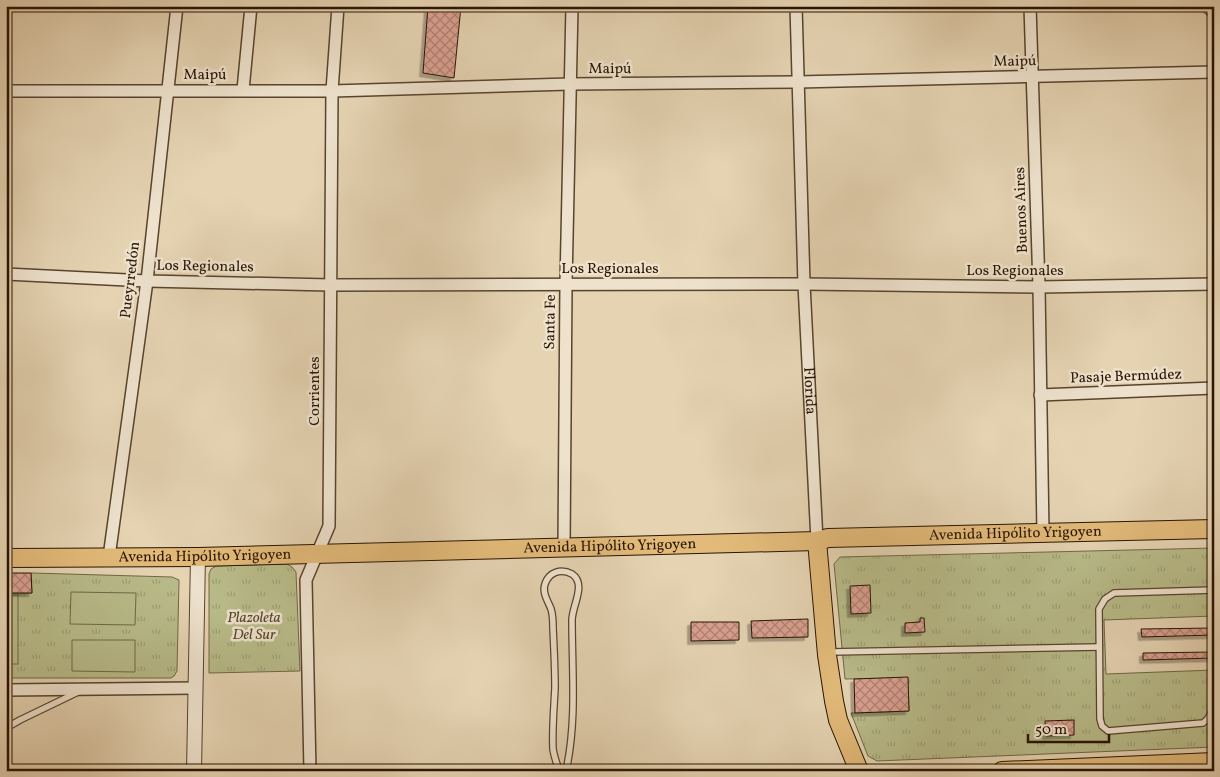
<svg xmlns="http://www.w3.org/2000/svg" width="1220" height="777" viewBox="0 0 1220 777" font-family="Vollkorn,serif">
<defs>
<pattern id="grass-tufts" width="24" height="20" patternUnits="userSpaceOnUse" patternTransform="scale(1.25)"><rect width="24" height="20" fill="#b8bb89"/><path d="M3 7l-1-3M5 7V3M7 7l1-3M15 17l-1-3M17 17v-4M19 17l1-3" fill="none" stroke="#9ea075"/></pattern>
<pattern id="building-cross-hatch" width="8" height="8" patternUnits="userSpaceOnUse" patternTransform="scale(1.25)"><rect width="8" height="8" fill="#daa091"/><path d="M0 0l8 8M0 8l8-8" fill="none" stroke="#b18174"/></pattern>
<filter id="shadow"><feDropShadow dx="-3.5" dy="3.5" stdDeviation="0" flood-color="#0004"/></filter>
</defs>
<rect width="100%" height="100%" fill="#e5d3b2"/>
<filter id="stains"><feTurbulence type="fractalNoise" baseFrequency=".004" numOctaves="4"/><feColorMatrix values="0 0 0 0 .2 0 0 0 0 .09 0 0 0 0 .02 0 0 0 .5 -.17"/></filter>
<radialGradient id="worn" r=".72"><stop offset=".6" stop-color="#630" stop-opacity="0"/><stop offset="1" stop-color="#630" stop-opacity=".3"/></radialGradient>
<g fill="url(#grass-tufts)" stroke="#706846">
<polygon points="1214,548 1214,616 1104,620 1106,674 1214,670 1214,747 877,761 868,756 851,713 909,711 908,678 845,679 834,564 840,557"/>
<polygon points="287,564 292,567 296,572 300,671 209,673 209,574 211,569 216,566"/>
<polygon points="31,573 172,577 179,580 177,671 174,676 171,678 6,678 6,593 32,593"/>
</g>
<g fill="#b8bb89" stroke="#706846">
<polygon points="71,592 136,593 135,625 70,624"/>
<rect x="6" y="595" width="12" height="69"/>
<polygon points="72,640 135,640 135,672 72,671"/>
</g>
<g fill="url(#building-cross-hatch)" stroke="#291402" filter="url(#shadow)">
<polygon points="428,6 461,6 454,78 423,73"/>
<polygon points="6,573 31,573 32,593 6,593"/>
<polygon points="870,585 871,613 851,614 850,586"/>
<polygon points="920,618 924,618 925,632 905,633 905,623 920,622"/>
<polygon points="808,619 808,637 752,638 751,621"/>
<polygon points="691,622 739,622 739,640 691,641"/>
<polygon points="1214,628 1214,635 1142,637 1141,629"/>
<polygon points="1214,652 1214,658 1143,660 1143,653"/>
<polygon points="908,677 909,711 855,713 854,679"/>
<polygon points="1074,720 1074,735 1046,736 1045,721"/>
</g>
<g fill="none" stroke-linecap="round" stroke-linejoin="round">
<defs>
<g id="service">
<polyline points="829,652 1099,647"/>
<path d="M1212 679C1212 693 1217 714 1203 723L1108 731 1102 726 1100 719 1099 609 1105 599 1114 593 1214 590"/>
<polyline points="6,728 20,720 78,692"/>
<path d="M559 771C557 764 554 756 553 749 552 729 554 708 555 688 555 668 554 648 553 628 553 621 553 615 551 609 548 601 542 593 545 584 549 572 561 568 572 574 587 584 572 606 572 620 572 670 577 721 566 771"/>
</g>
<g id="minor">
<path id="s1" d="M796 6 804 284 817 541"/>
<polyline points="1030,6 1039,287 1043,533"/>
<polyline points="1206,6 1214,12"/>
<polyline points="243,90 251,6"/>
<polyline points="6,91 332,91 570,84 798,82 1214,72"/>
<polyline points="6,274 147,281 330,285 804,284 1039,287 1214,284"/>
<polyline points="1040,395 1214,388"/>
<polyline points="564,547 566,284 572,6"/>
<polyline points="109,557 147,281 177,6"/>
<polyline points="6,690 196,688"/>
<polyline points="310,771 306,580 329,526 332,91 338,6"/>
</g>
<polyline id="tertiary" points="194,771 198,557"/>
<g id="primary">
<polyline points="817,541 827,655 834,701 838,720 859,771"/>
<path id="s2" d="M6 558 198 557 817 541 828 538 1214 529"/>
<polyline points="1002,771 1214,762"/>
</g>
</defs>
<use href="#service" stroke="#58442e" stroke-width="8"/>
<use href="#minor" stroke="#58442e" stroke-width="14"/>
<use href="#tertiary" stroke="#58442e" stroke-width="16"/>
<use href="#primary" stroke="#291402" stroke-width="20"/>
<use href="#service" stroke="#eee2cd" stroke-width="5.5"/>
<use href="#minor" stroke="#eee2cd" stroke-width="11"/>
<use href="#tertiary" stroke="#eee2cd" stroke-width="14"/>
<use href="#primary" stroke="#e2ba79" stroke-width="18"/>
</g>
<g text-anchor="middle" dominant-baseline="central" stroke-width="5" stroke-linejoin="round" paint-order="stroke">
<g font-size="15" fill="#291402" stroke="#eee2cd">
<text transform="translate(1015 62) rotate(-1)">Maipú</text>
<text x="610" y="69">Maipú</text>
<text x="205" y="75">Maipú</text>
<text transform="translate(1022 210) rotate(-92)">Buenos Aires</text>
<text transform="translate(205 267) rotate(1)">Los Regionales</text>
<text x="610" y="269">Los Regionales</text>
<text x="1015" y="271">Los Regionales</text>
<text transform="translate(131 280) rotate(-83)">Pueyrredón</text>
<text transform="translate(551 322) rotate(-89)">Santa Fe</text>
<text transform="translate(1126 377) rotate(-2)">Pasaje Bermúdez</text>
<text transform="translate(315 391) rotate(-90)">Corrientes</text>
<text stroke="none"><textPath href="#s1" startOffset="385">Florida</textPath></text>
<text stroke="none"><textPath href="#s2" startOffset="1010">Avenida Hipólito Yrigoyen</textPath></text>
<text stroke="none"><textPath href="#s2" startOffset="604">Avenida Hipólito Yrigoyen</textPath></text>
<text stroke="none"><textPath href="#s2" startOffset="199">Avenida Hipólito Yrigoyen</textPath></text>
</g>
<g font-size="15" font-style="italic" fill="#54462a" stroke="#eee2cd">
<text x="254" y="618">Plazoleta<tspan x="254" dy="17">Del Sur</tspan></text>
</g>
</g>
<rect width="1220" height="777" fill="none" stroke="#e5d3b2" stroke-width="25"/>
<rect x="8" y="8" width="1205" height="762" fill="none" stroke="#291402" stroke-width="2.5"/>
<rect x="12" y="12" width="1195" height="752" fill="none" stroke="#291402"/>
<path d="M1028 734v8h81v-8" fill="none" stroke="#291402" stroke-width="2.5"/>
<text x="1035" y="734" font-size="15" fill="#291402" stroke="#eee2cd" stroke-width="4" paint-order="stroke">50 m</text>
<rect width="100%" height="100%" filter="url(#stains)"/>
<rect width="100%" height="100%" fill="url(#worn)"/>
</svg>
